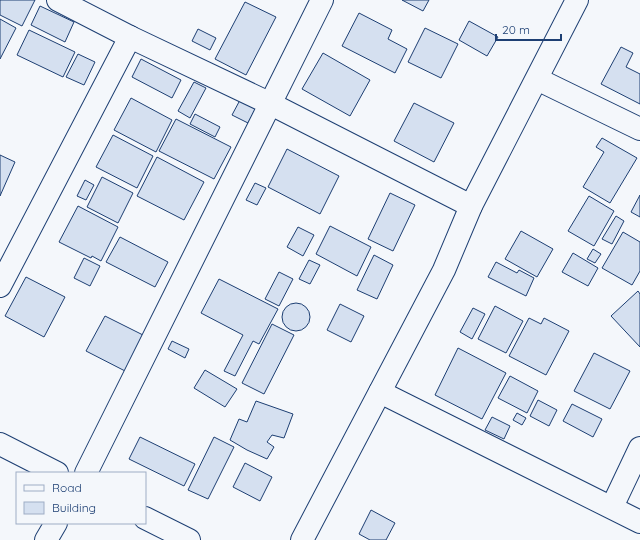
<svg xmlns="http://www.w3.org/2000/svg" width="640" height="540" viewBox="0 0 640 540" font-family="Quicksand,sans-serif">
<rect width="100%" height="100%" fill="#f4f7fb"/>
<g fill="#d5e0f0" stroke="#1d3f73">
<polygon points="0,0 35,0 22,26 0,15"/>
<polygon points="402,0 429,0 423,11"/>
<polygon points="245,2 276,17 246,75 215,59"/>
<polygon points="40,6 74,22 65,42 31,25"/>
<polygon points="359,13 392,30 388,39 407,49 395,73 342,46"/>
<polygon points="0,19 16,28 0,59"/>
<polygon points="469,21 498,37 487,56 459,40"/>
<polygon points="425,28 458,44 441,78 408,62"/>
<polygon points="198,29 216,38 210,50 192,41"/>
<polygon points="29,30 75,52 63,77 17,55"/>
<polygon points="621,47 633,53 626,67 640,74 640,104 601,84"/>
<polygon points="323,53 370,80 350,116 302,89"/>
<polygon points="78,54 95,62 84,85 66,77"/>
<polygon points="141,59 181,80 172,98 132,77"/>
<polygon points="194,82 206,88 190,118 178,111"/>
<polygon points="131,98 172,120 156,152 114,130"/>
<polygon points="240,100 256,108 248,123 232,115"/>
<polygon points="414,103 454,123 434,162 394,141"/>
<polygon points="195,114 220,127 215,137 190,124"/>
<polygon points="176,119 231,147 214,179 159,151"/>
<polygon points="113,135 153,156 137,188 96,167"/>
<polygon points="602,138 637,158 610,203 583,187 604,152 596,147"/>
<polygon points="287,149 339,176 320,214 268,187"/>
<polygon points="0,155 15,162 0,196"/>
<polygon points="157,157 204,182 184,220 137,196"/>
<polygon points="102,177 133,193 118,223 87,207"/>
<polygon points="85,180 94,185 86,200 77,196"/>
<polygon points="255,183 266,188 257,205 246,200"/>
<polygon points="390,193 415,205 393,251 368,239"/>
<polygon points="640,195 640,217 631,212"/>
<polygon points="589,196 614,211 594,246 568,231"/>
<polygon points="78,206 118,227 101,261 92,256 91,258 59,242"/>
<polygon points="616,216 624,221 612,244 602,239"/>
<polygon points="330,226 371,247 357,276 316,254"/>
<polygon points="298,227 314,235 303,256 287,247"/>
<polygon points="521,231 553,249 537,277 505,259"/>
<polygon points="623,232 640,242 640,271 632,285 602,268"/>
<polygon points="120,237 168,262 155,287 106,262"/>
<polygon points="593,249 601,254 595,263 587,259"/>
<polygon points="573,253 598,268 588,286 562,272"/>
<polygon points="374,255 393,265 377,299 357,290"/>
<polygon points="84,258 100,266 90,286 74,278"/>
<polygon points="309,260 320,265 310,284 299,279"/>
<polygon points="496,262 517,273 519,270 534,278 526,296 488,277"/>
<polygon points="279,272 293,279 279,306 265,299"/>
<polygon points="26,277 65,297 44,337 5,316"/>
<polygon points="219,279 278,309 259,344 253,341 235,376 224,371 243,335 201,313"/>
<polygon points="638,291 640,294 640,347 611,316"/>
<circle cx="296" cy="317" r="14"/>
<polygon points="340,304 364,316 351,342 327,330"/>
<polygon points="495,306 523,321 506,353 478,339"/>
<polygon points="473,308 485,314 472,339 460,332"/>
<polygon points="105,316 145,336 127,372 86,351"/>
<polygon points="529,318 541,324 544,318 569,331 546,375 509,356"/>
<polygon points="272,324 294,335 264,394 242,383"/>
<polygon points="172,341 189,349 185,358 168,349"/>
<polygon points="458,348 506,373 482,419 435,395"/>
<polygon points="594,353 630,371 610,409 574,391"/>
<polygon points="205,370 237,389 225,407 194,388"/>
<polygon points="510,376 538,391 527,413 498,398"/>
<polygon points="538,400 557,410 549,426 530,416"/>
<polygon points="256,401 293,414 284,438 272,435 267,442 274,447 267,459 247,450 230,440 239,419 247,422"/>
<polygon points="572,404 602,419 593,437 563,421"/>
<polygon points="517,413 526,418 522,425 513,420"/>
<polygon points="492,417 510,426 504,439 485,430"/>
<polygon points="140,437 195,464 184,486 129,459"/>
<polygon points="214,437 234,447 208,499 188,490"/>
<polygon points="245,463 272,477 260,501 233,487"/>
<polygon points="371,510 395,523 386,540 370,540 359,534"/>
</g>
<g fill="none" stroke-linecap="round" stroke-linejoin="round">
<defs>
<g id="minor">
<polyline points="58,0 130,37 271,104 471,206"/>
<polyline points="537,79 640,129"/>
<polyline points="0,286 130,37"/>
<polyline points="380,392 640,522"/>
<polyline points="86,473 322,0"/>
<polyline points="612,507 640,448"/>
<polyline points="46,540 56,523"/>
<polyline points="302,540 444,270 471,206 577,0"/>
</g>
<g id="major">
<polyline points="0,444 57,473"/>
<polyline points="145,518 189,540"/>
</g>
</defs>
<use href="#minor" stroke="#1d3f73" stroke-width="24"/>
<use href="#major" stroke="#1d3f73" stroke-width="24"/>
<use href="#minor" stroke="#f4f7fb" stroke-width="22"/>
<use href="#major" stroke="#f4f7fb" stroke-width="22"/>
</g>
<rect x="16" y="472" width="130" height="52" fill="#f4f7fb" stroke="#9eadc5"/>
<rect x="24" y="485" width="20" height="6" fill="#f4f7fb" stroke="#9eadc5"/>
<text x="52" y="492" font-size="12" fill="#1d3f73">Road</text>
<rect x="24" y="502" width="20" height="12" fill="#d5e0f0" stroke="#9eadc5"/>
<text x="52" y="512" font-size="12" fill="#1d3f73">Building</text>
<path d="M496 34v6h65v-6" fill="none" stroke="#1d3f73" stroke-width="2"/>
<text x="502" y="34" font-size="12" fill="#1d3f73" stroke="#f4f7fb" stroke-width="3" paint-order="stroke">20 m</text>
</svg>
